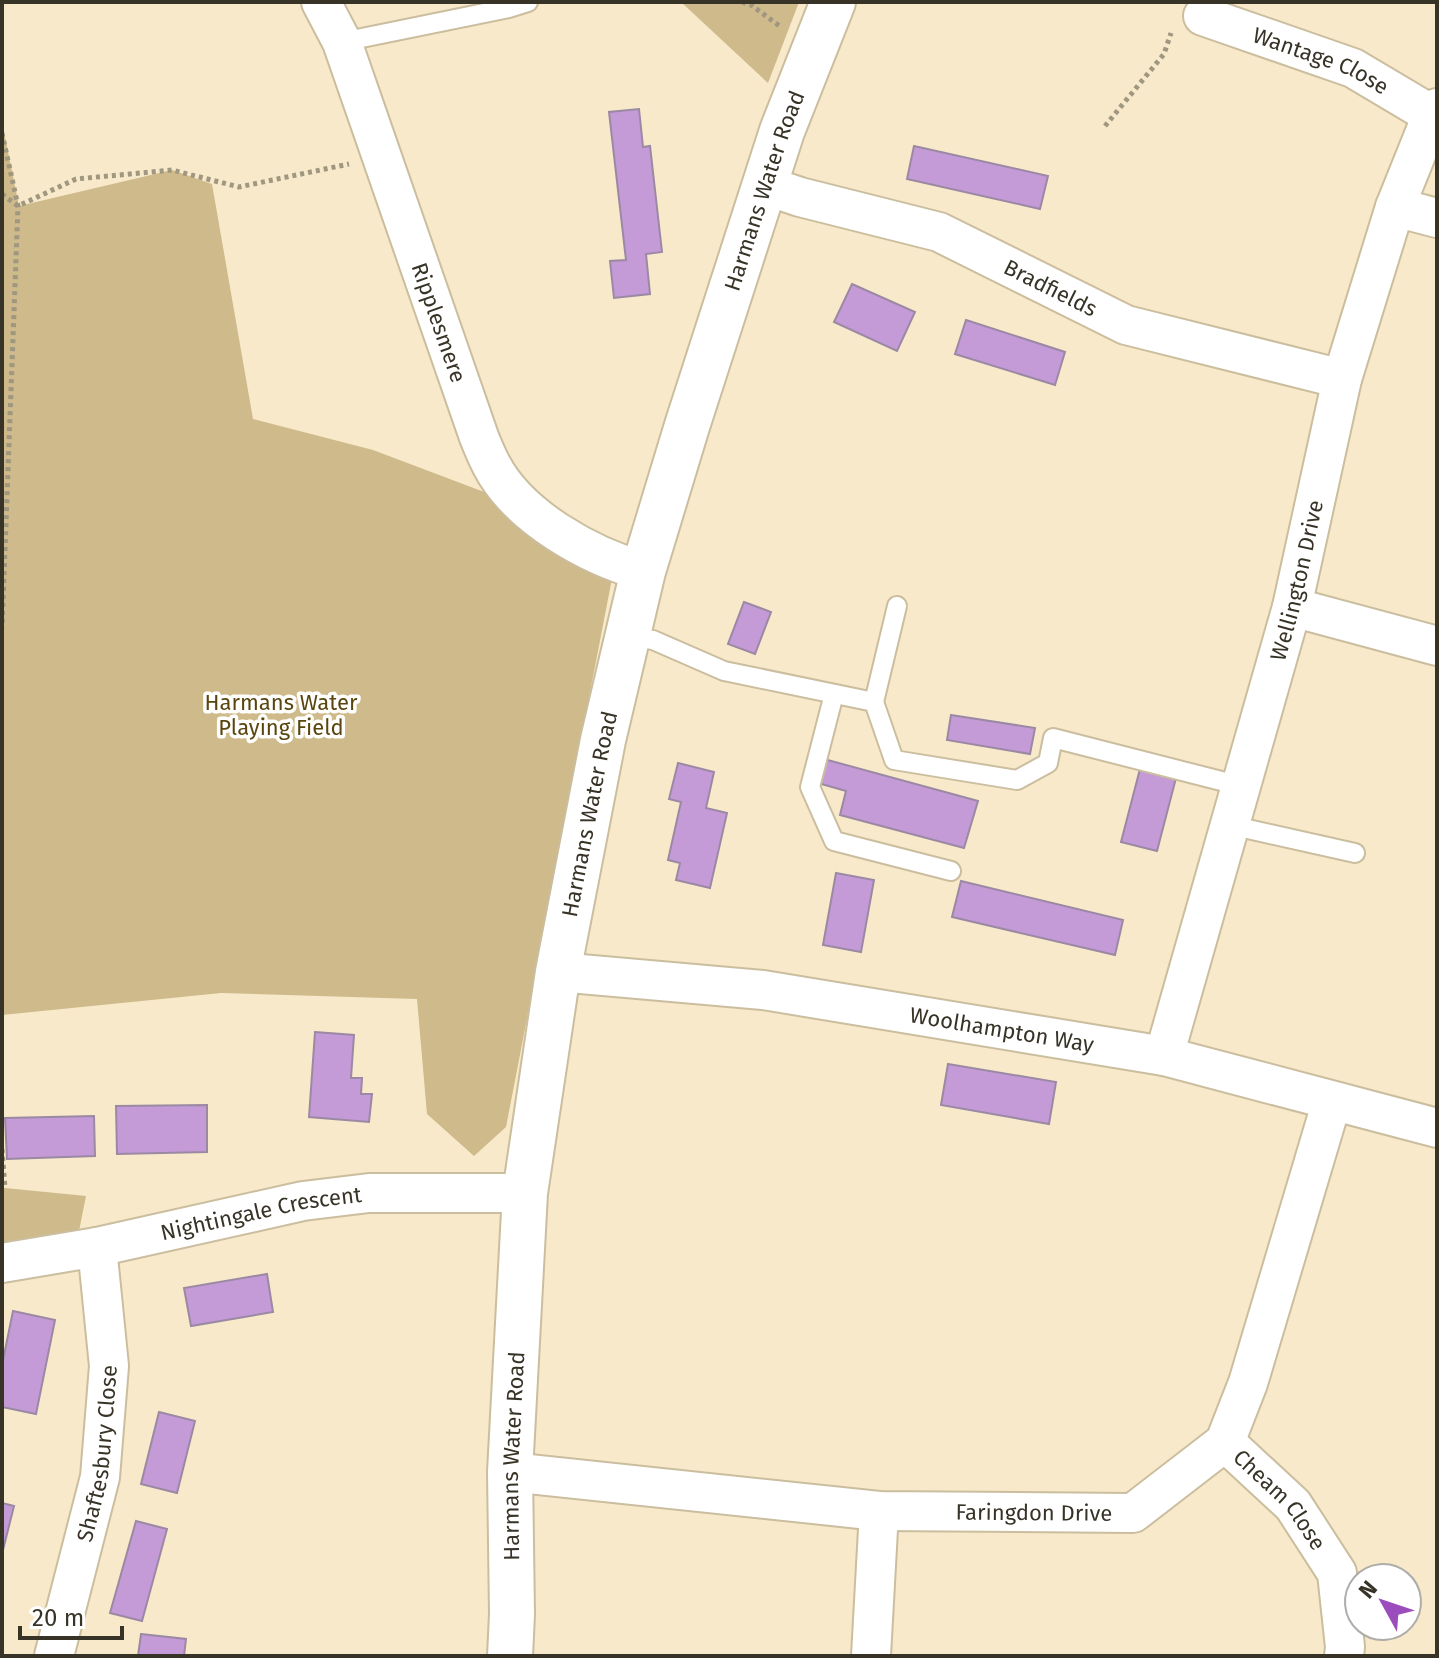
<svg xmlns="http://www.w3.org/2000/svg" width="1439" height="1658" viewBox="0 0 1439 1658" font-family="'Fira Sans',sans-serif">
<rect width="100%" height="100%" fill="#f7e9ca"/>
<g fill="#ceba8a">
<polygon points="681,2 799,2 768,83"/>
<polygon points="2,122 19,206 172,170 212,184 253,419 373,450 529,509 615,563 506,1127 474,1156 427,1114 417,999 221,993 2,1015"/>
<polygon points="5,1188 86,1196 75,1251 2,1263 2,1189"/>
</g>
<g fill="#c49bd7" stroke="#9b89a4" stroke-width="2">
<polygon points="639,109 643,147 650,146 662,252 646,254 650,294 614,298 610,261 626,260 609,112"/>
<polygon points="914,146 1048,176 1040,209 907,179"/>
<polygon points="852,284 915,312 897,351 834,322"/>
<polygon points="966,320 1065,352 1055,385 955,354"/>
<polygon points="744,602 771,612 755,654 728,644"/>
<polygon points="951,715 1035,728 1030,754 947,740"/>
<polygon points="824,759 978,801 964,848 840,815 846,791 818,783"/>
<polygon points="678,763 714,772 706,808 727,813 710,888 676,880 680,863 668,860 681,802 669,799"/>
<polygon points="1140,769 1176,778 1157,851 1121,842"/>
<polygon points="836,873 874,880 861,952 823,945"/>
<polygon points="961,881 1123,920 1115,955 952,917"/>
<polygon points="315,1032 354,1035 351,1078 362,1078 361,1094 372,1094 369,1122 309,1117"/>
<polygon points="948,1064 1056,1082 1049,1124 941,1105"/>
<polygon points="207,1105 207,1152 117,1154 116,1106"/>
<polygon points="94,1116 95,1156 7,1159 5,1118"/>
<polygon points="267,1274 273,1312 191,1326 184,1288"/>
<polygon points="13,1311 55,1320 36,1414 2,1407 2,1365"/>
<polygon points="159,1412 195,1421 177,1493 141,1484"/>
<polygon points="2,1503 14,1506 2,1554"/>
<polygon points="136,1521 167,1529 142,1621 110,1613"/>
<polygon points="141,1634 186,1639 184,1656 138,1656"/>
</g>
<g fill="none" stroke-linecap="round" stroke-linejoin="round">
<defs>
<g id="service">
<polyline points="342,42 509,8 528,2"/>
<polyline points="627,636 653,640 724,671 874,702 894,760 1017,780 1048,763 1053,738 1241,786"/>
<polyline points="834,694 810,787 834,841 951,871"/>
<polyline points="874,702 897,606"/>
<polyline points="1230,825 1355,853"/>
</g>
<g id="minor">
<path id="s1" d="M321 2 342 42 479 437C483 447 487 457 492 466 519 517 589 556 643 571"/>
<path id="s2" d="M1203 16 1353 68 1432 115"/>
<path id="s3" d="M764 185 800 197 939 232 1126 325 1342 379"/>
<polyline points="1395,207 1437,218"/>
<polyline points="1292,607 1437,646"/>
<path id="s4" d="M558 972 763 990 1164 1056 1437 1128"/>
<path id="s5" d="M1164 1056 1292 607 1342 379 1395 207 1432 115 1437 108"/>
<path id="s6" d="M2 1263 97 1247 303 1201 369 1193H525"/>
<path id="s7" d="M1225 1442 1293 1505 1337 1573 1345 1647 1344 1656"/>
<path id="s8" d="M510 1472 879 1511 1133 1513 1225 1442 1248 1383 1332 1101"/>
<path id="s9" d="M54 1656 100 1477 109 1366 97 1247"/>
<polyline points="871,1656 879,1511"/>
</g>
<g id="tertiary">
<path id="s10" d="M510 1656 512 1614 510 1472 525 1193 558 972 603 740 643 571 687 426 782 131 833 2"/>
</g>
</defs>
<use href="#service" stroke="#cbbe9f" stroke-width="22"/>
<use href="#minor" stroke="#cbbe9f" stroke-width="42"/>
<use href="#tertiary" stroke="#cbbe9f" stroke-width="48"/>
<g stroke="#a09780" stroke-width="5" stroke-dasharray="4 4" stroke-linecap="butt">
<polyline points="742,2 751,5 781,27"/>
<polyline points="1105,126 1164,54 1171,33"/>
<polyline points="2,133 18,206 2,628"/>
<polyline points="2,194 18,206 76,179 172,170 239,187 349,164"/>
<polyline points="2,1149 5,1188"/>
</g>
<use href="#service" stroke="#fff" stroke-width="18"/>
<use href="#minor" stroke="#fff" stroke-width="38"/>
<use href="#tertiary" stroke="#fff" stroke-width="44"/>
</g>
<g text-anchor="middle" dominant-baseline="central" stroke-width="7" stroke-linejoin="round" paint-order="stroke">
<g font-size="22" fill="#383327" stroke="#fff">
<text stroke="none"><textPath href="#s2" startOffset="126">Wantage Close</textPath></text>
<text stroke="none"><textPath href="#s10" startOffset="1496">Harmans Water Road</textPath></text>
<text stroke="none"><textPath href="#s3" startOffset="306">Bradfields</textPath></text>
<text stroke="none"><textPath href="#s1" startOffset="342">Ripplesmere</textPath></text>
<text stroke="none"><textPath href="#s5" startOffset="494">Wellington Drive</textPath></text>
<text stroke="none"><textPath href="#s10" startOffset="848">Harmans Water Road</textPath></text>
<text stroke="none"><textPath href="#s4" startOffset="448">Woolhampton Way</textPath></text>
<text stroke="none"><textPath href="#s6" startOffset="264">Nightingale Crescent</textPath></text>
<text stroke="none"><textPath href="#s9" startOffset="208">Shaftesbury Close</textPath></text>
<text stroke="none"><textPath href="#s10" startOffset="200">Harmans Water Road</textPath></text>
<text stroke="none"><textPath href="#s7" startOffset="80">Cheam Close</textPath></text>
<text stroke="none"><textPath href="#s8" startOffset="526">Faringdon Drive</textPath></text>
</g>
<g font-size="22" fill="#59450d" stroke="#fff">
<text x="281" y="702">Harmans Water<tspan x="281" dy="25">Playing Field</tspan></text>
</g>
</g>
<rect width="1439" height="1658" fill="none" stroke="#383327" stroke-width="8"/>
<g transform="translate(1383 1602) rotate(310)"><circle r="38" fill="#ffffff" stroke="#afada9" stroke-width="2"/>
<path d="M0-6L14 30L0 20L-14 30Z" fill="#9c4dbd"/>
<text y="-12" font-size="22" font-weight="bold" text-anchor="middle" fill="#383327">N</text>
</g>
<path d="M20 1626v12h102v-12" fill="none" stroke="#383327" stroke-width="4"/>
<text x="32" y="1626" font-size="24" fill="#383327" stroke="#ffffff" stroke-width="6" paint-order="stroke">20 m</text>
</svg>
